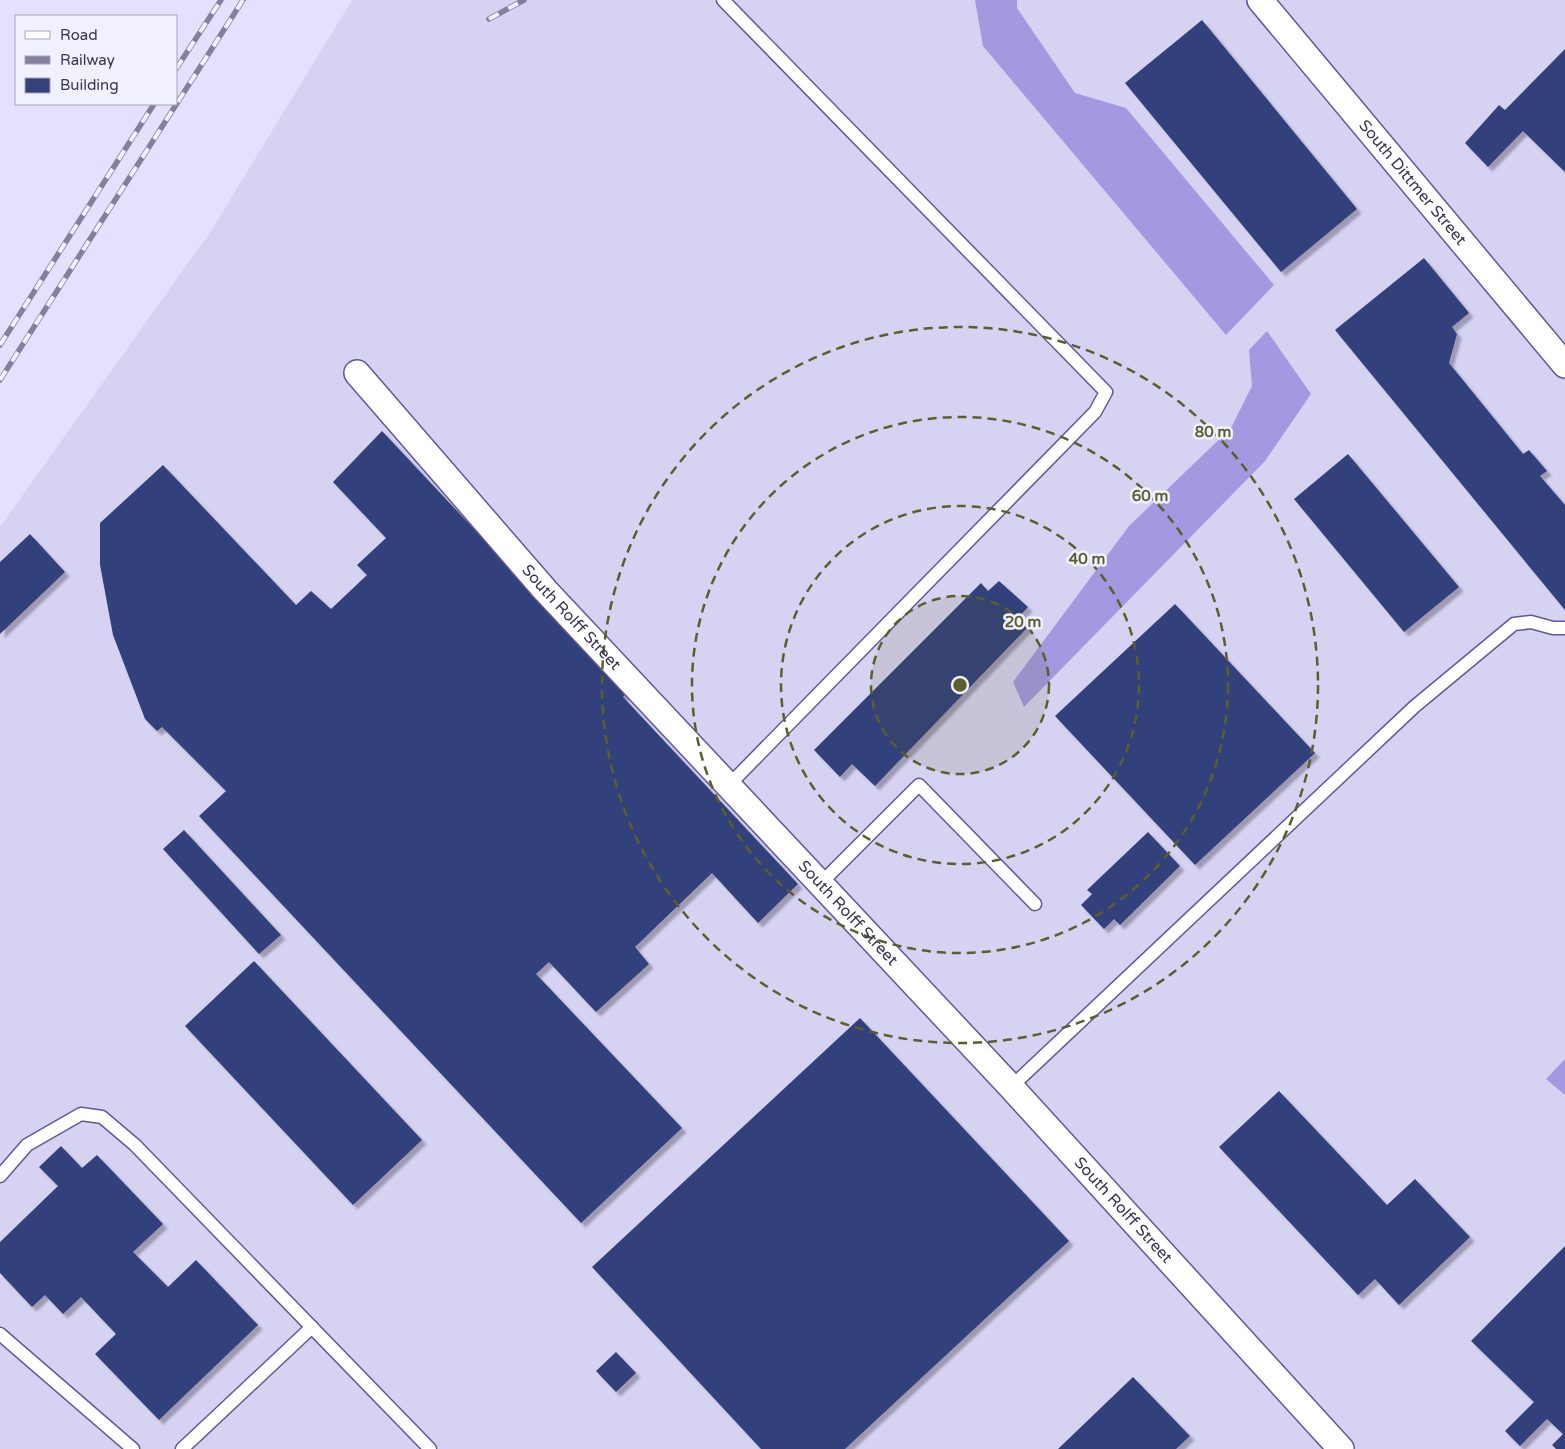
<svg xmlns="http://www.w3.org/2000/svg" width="1565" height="1449" viewBox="0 0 1565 1449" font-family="'Varela Round',sans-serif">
<defs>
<filter id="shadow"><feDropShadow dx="4.5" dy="4.5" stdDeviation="1" flood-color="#0004"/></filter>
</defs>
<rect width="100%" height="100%" fill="#e4e0fe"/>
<polygon fill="#d6d2f2" points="352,0 1565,0 1565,1449 0,1449 0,527 211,231"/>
<g fill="#a498e1">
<polygon points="975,0 1017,0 1017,8 1075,93 1126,108 1274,285 1226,335 983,46"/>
<polygon points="1267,331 1311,394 1265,461 1024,707 1013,682 1129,526 1231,428 1252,386 1249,350"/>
<polygon points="1565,1059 1565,1095 1546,1079"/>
</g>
<g fill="#33417c" filter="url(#shadow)">
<polygon points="1202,20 1357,209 1281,272 1125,83"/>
<polygon points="1565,49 1565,172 1523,131 1488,167 1465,143 1499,105 1505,110"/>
<polygon points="1424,258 1469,313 1452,327 1457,334 1449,363 1523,454 1529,450 1547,471 1540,476 1565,505 1565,610 1335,330"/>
<polygon points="382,431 627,692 623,697 798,884 758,923 712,873 635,947 649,964 596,1012 549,962 536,974 682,1128 581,1223 199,816 226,791 162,727 157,731 145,719 113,635 100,565 100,523 163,465 296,605 311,591 331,609 367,575 357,565 386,538 333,482"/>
<polygon points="1348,454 1459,587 1404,632 1294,499"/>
<polygon points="30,534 65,572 0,634 0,562"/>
<polygon points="999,581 1028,607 1017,619 1027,628 875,786 852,764 840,777 814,750 981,583 988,591"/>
<polygon points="1175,604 1315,753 1195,865 1055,716"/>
<polygon points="184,830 281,935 259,954 163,849"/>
<polygon points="1148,832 1180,866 1120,925 1114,919 1104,929 1081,905 1092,894 1087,890"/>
<polygon points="254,961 422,1140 353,1205 185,1026"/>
<polygon points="860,1018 1069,1241 845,1449 761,1449 592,1267"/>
<polygon points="1279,1091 1387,1205 1415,1179 1470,1237 1399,1305 1375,1279 1358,1295 1219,1147"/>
<polygon points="61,1146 82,1168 97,1155 163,1224 133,1252 168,1287 196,1260 258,1325 159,1420 95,1354 116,1334 81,1297 63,1314 45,1295 32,1307 0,1273 0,1242 58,1186 39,1167"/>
<polygon points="1565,1246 1565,1449 1556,1449 1552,1445 1563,1434 1547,1419 1520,1446 1505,1431 1534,1402 1471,1341"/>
<polygon points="616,1352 636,1373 616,1392 596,1371"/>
<polygon points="1133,1377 1190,1436 1176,1449 1058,1449"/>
</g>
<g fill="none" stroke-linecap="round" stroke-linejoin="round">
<defs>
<g id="service">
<polyline points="723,0 1106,392 1095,412 729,785"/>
<polyline points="822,882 919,785 1035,904"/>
<polyline points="1011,1087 1414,707 1514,624 1531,622 1553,628 1565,628"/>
<polyline points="0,1176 27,1145 81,1114 102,1117 135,1145 430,1449"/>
<polyline points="0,1334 133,1449"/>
<polyline points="182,1449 312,1327"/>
</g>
<g id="minor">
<path id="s1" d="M1260 0 1565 365"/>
<path id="s2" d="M357 373 545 590 1011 1087 1341 1449"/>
</g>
</defs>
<use href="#service" stroke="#635797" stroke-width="15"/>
<use href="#minor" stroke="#635797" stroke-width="28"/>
<use href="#service" stroke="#fff" stroke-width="12"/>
<use href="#minor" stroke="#fff" stroke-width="25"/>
<defs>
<g id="rail">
<polyline points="489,19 524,0"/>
<polyline points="176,69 221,0"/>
<polyline points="0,345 154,104"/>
<polyline points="0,380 243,0"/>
</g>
</defs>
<use href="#rail" stroke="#847f9c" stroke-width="5.5"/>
<use href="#rail" stroke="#f1f0ff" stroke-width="4" stroke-dasharray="11" stroke-linecap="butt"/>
</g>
<circle cx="960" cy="685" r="89" fill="#5c5e2c" fill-opacity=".12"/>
<g fill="none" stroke="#5c5e2c" stroke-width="2.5" stroke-dasharray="9 6">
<circle cx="960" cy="685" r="89"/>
<circle cx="960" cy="685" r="179"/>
<circle cx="960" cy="685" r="268"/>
<circle cx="960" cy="685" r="358"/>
</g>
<g text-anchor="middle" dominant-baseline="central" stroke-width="5" stroke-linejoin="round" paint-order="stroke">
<g font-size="16" fill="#383350" stroke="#f1f0ff">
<text stroke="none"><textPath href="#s1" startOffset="238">South Dittmer Street</textPath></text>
<text stroke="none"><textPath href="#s2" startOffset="325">South Rolff Street</textPath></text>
<text stroke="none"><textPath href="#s2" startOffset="730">South Rolff Street</textPath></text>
<text stroke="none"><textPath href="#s2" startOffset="1135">South Rolff Street</textPath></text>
</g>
</g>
<circle cx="960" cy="685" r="8" fill="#5c5e2c" stroke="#f1f0ff" stroke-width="2.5"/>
<g font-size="15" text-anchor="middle" font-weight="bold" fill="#5c5e2c" stroke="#f1f0ff" stroke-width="5" stroke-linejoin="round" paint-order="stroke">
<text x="1213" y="437">80 m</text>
<text x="1150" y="501">60 m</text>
<text x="1087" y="564">40 m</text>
<text x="1023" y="627">20 m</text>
</g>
<rect x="15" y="15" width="162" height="90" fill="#f1f0ff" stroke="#a7a4b9"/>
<rect x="25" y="31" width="25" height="8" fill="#ffffff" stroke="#a7a4b9"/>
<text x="60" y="40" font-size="15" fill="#383350">Road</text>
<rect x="25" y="56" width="25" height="8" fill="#847f9c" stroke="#a7a4b9"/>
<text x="60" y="65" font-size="15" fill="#383350">Railway</text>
<rect x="25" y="78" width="25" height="15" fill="#33417c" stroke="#a7a4b9"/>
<text x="60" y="90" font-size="15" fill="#383350">Building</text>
</svg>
